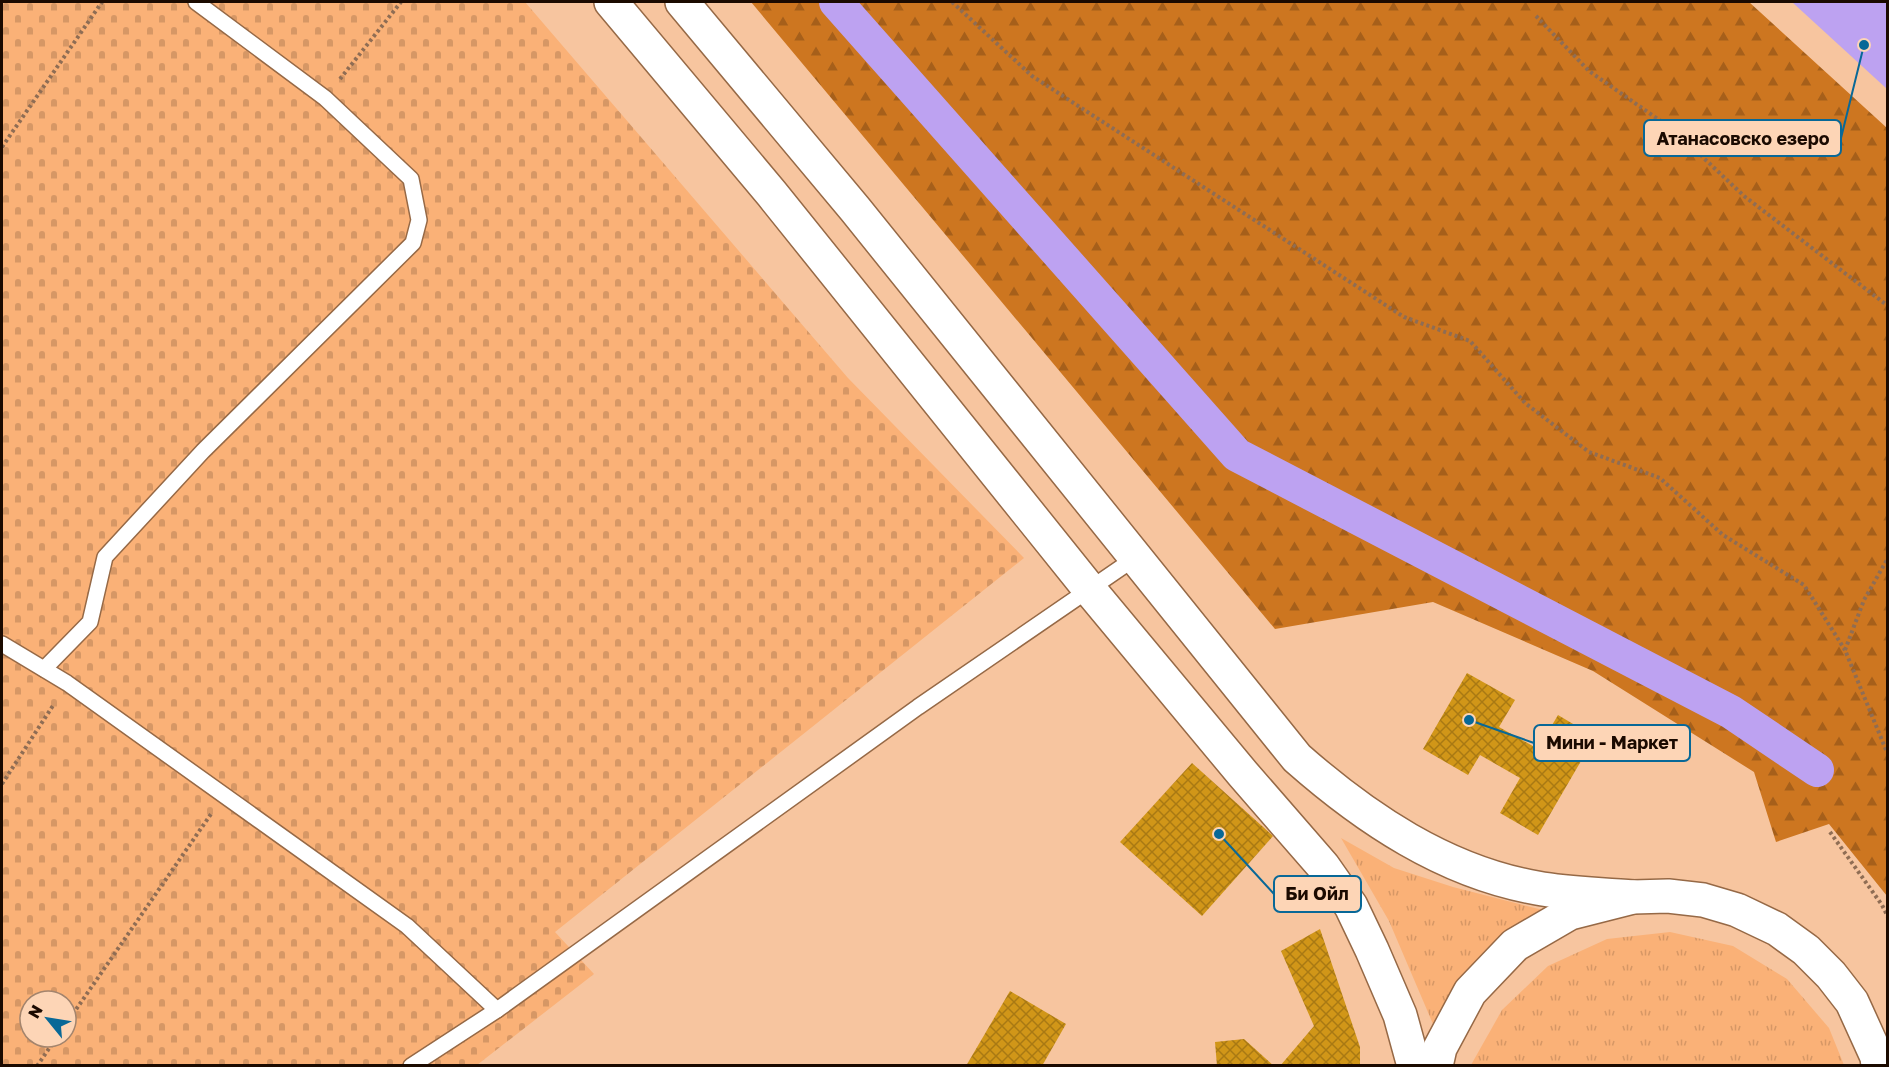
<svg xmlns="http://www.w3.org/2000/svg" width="1889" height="1067" viewBox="0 0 1889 1067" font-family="'Golos Text',sans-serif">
<defs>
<pattern id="grass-tufts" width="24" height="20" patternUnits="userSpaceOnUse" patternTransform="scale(1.5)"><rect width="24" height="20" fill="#fab177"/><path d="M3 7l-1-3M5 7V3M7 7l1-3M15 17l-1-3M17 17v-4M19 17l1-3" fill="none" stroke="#d69765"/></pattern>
<pattern id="forest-firs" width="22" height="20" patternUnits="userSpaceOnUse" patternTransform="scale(1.5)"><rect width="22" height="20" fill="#cd7620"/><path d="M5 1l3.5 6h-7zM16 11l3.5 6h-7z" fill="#a65f1a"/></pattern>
<pattern id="cemetery-stones" width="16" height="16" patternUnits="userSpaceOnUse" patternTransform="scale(1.5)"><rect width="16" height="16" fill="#fab177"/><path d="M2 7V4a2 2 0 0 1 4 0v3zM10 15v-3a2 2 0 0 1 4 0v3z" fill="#d69765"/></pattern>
<pattern id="building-cross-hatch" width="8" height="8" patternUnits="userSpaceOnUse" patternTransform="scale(1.5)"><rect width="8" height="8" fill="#d19618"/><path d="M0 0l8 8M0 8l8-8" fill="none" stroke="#a97913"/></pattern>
</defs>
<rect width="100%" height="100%" fill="#f7c59f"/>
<g fill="url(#grass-tufts)">
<polygon points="1341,838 1394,868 1453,887 1547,911 1436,1031 1389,921"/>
<polygon points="1670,932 1733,946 1787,979 1829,1028 1844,1065 1471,1065 1502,1010 1548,966 1607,939"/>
</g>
<polygon fill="url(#forest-firs)" points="751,2 1749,2 1887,128 1887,896 1829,824 1776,842 1754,772 1593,671 1433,602 1275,629"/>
<path fill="url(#cemetery-stones)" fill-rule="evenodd" d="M2 2H525L848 378 1024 558 555 932 594 974 477 1065 2 1066ZM30 1001H66V1037H30Z"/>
<polygon fill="#bda2f1" points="1792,2 1887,2 1887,89"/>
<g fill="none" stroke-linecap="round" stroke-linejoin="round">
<polyline stroke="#bda2f1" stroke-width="34" points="836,2 1237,455 1731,712 1817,770"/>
</g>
<g fill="url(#building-cross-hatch)">
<polygon points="1467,673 1515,700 1499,727 1538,749 1558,715 1595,737 1538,835 1500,813 1520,778 1480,755 1468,775 1423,749"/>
<polygon points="1192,763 1273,836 1202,916 1120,842"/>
<polygon points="1320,929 1360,1047 1360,1066 1280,1066 1314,1026 1281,951"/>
<polygon points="1010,991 1066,1024 1042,1066 966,1066"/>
<polygon points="1244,1039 1274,1066 1217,1066 1215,1042"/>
</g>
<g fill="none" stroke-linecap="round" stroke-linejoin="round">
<defs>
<g id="service">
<polyline points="2,644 67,683 407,926 497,1010"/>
<polyline points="44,669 90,622 105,557 203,451 413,243 419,220 411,179 325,98 196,2"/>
<polyline points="411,1066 497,1010 918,707 1135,558"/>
</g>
<g id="primary">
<polyline points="611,2 772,194 1090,590 1243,774 1323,866 1351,906 1372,950 1400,1015 1414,1066"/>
<path d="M682 2 855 209 1297 758C1365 818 1445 872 1537 888 1568 894 1601 894 1633 897"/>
<polyline points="1436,1066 1440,1048 1470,992 1515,945 1570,913 1633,897 1668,896 1703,900 1737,910 1777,929 1806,950 1831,975 1852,1002 1877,1057 1878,1066"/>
</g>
</defs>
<use href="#service" stroke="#966946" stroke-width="18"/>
<use href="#primary" stroke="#966946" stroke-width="36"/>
<g stroke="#8f6d54" stroke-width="4" stroke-dasharray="3 3" stroke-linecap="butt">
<polyline points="952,2 1032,76 1404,317 1470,341 1525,403 1589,452 1660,478 1723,535 1804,585 1845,650"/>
<polyline points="1536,16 1589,71 1675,131 1744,196 1888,306"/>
<polyline points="340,79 401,2"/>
<polyline points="2,147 102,2"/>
<polyline points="1886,750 1845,650 1864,600 1888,558"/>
<polyline points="2,784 54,704"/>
<polyline points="1830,832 1882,905 1888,917"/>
<polyline points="66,1024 211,814"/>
<polyline points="37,1066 57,1037"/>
</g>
<use href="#service" stroke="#fff" stroke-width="15"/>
<use href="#primary" stroke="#fff" stroke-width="33"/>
</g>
<path fill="none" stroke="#086897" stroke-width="2" d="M1864 45L1841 138M1469 720L1534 743M1219 834L1274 894"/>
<g fill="#086897" stroke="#fdd5b6" stroke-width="2">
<circle cx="1864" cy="45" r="6"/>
<circle cx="1469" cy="720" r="6"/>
<circle cx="1219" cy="834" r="6"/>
</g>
<g fill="#fdd5b6" stroke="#086897" stroke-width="2">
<rect x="1644" y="120" width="197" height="36" rx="6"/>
<rect x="1534" y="725" width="156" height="36" rx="6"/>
<rect x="1274" y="876" width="87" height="36" rx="6"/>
</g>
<g font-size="18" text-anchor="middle" font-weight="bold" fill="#1b0a00">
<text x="1743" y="145">Атанасовско езеро</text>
<text x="1612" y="749">Мини - Маркет</text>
<text x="1317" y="900">Би Ойл</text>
</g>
<rect width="1889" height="1067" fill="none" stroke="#1b0a00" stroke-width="6"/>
<g transform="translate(48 1019) rotate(300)"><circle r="28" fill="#fdd5b6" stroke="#a3846d" stroke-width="1.5"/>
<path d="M0-4.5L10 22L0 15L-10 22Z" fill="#086897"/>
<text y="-9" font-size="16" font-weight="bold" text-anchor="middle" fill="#1b0a00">N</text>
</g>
</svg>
